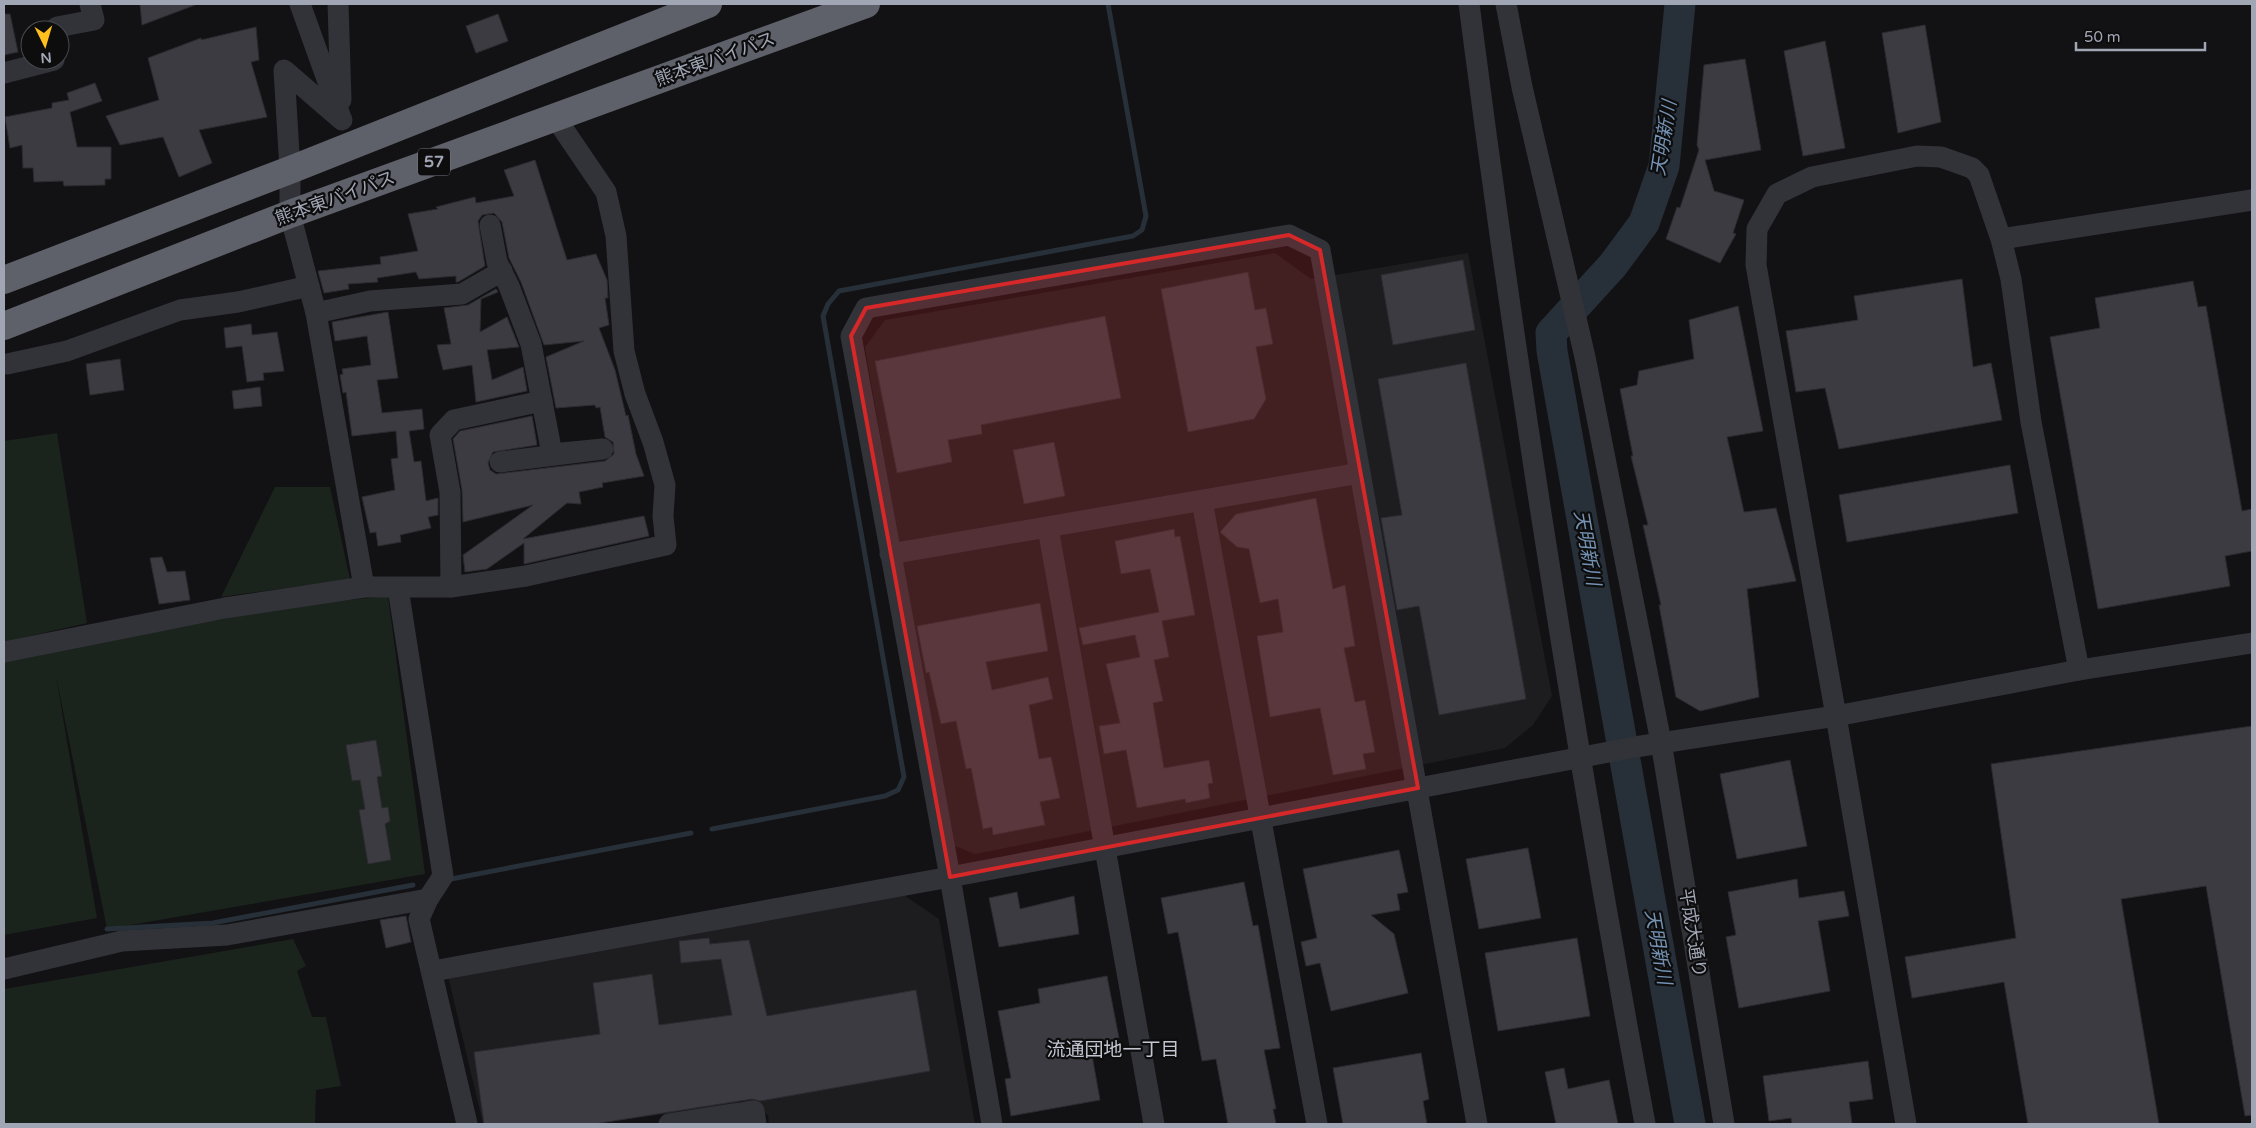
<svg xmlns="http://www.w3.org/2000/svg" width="2256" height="1128" viewBox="0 0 2256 1128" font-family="'Varela Round','Noto Sans JP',sans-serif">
<rect width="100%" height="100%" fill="#121113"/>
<g fill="#1d1d20">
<polygon points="1275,253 1311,279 1468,253 1552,696 1533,725 1505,748 975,854 950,844 865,347 885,320"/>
<polygon points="901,893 939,919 975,1124 769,1124 768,1115 742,1101 734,1104 594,1124 483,1124 448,976"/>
</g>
<g fill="#1b231d">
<polygon points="57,433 87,623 4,642 4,441"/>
<polygon points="275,487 330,487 350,579 221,597"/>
<polygon points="388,596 425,874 107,929 56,676 97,918 4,935 4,660 299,605"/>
<polygon points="293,939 306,966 297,971 312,1017 326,1017 341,1086 316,1090 315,1124 4,1124 4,989"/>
</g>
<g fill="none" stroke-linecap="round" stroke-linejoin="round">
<g stroke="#272f38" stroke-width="5">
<polyline points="712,829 885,796 898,790 904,777 823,316 828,304 839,291 1133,236 1142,230 1146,216 1108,4"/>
<polyline points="451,879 691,833"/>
<polyline points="107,929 213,923 413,885"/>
</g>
<polyline stroke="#272f38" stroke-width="31" points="1680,4 1664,166 1644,223 1613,265 1551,333 1552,351 1690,1124"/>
</g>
<g fill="#3b3b41" stroke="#2c2b30">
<polygon points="140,4 194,4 195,5 142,25"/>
<polygon points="4,14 10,14 18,52 4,55"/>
<polygon points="498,14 508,41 476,53 466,26"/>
<polygon points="1925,25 1941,122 1898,133 1882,33"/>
<polygon points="256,27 259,60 251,62 267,117 199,130 212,163 179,177 163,137 120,145 106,116 159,100 148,58 201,38 201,40"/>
<polygon points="1825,41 1845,148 1803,156 1784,51"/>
<polygon points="1745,59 1761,150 1705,160 1714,191 1744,200 1733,233 1736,234 1720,263 1666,239 1677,207 1680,208 1699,150 1697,145 1704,65"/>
<polygon points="95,83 102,101 70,112 77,147 111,147 111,179 105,179 105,185 64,186 63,181 34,182 33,168 23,168 22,145 10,148 5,117 52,108 52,103 69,100 67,93"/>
<polygon points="535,160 567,260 596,254 607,280 608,298 605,298 609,325 599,328 615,370 626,416 628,415 636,454 644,476 602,483 603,487 579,492 581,504 567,503 523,539 644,516 649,536 524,564 524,543 487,569 465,572 463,555 533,505 463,522 462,490 453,439 460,431 532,416 537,445 493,452 488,463 490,470 496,474 605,461 614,454 613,442 605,437 600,407 596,408 595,405 556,408 546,357 584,341 544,345 521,282 509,258 502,222 494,213 482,215 478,221 485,266 458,282 456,282 456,276 419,279 416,272 377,278 378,282 348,284 349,289 324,293 318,271 381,264 380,257 418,251 408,214 438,209 436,207 475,197 476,203 514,196 504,170"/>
<polygon points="1463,260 1475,330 1393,345 1381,275"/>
<polygon points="1248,272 1255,310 1266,308 1273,344 1256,347 1266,399 1254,419 1188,432 1161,289"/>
<polygon points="1962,279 1973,367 1991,363 2002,420 1839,449 1825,388 1796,392 1786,331 1858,320 1854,296"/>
<polygon points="2193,281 2198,307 2206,306 2242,511 2252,509 2252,551 2225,556 2230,586 2098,609 2050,337 2100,328 2095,298"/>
<polygon points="496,289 498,292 481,299 480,332 507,317 519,347 487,350 492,380 523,367 527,391 476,402 472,365 443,370 437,345 451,344 444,308 468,305"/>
<polygon points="1738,306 1763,431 1727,437 1744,512 1776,508 1796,581 1747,589 1759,697 1700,711 1676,697 1659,605 1661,605 1643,525 1648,525 1631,456 1633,456 1620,389 1637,385 1639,371 1694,359 1689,320"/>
<polygon points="388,312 398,378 377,380 382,413 422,409 424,429 409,431 414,462 421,461 426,501 438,498 438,515 428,517 431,528 400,535 401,542 378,546 376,532 370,533 362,497 395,490 391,459 398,458 396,431 352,436 346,392 343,393 340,375 343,374 342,369 371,365 367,336 335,341 332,322"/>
<polygon points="1105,316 1121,398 981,425 982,434 948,440 952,462 897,473 875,361"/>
<polygon points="251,324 252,335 277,332 284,371 263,373 264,380 247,382 242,346 226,348 224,328"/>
<polygon points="120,359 124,390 90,395 86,364"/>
<polygon points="1466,363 1526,699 1439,715 1419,606 1397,610 1381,518 1402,515 1378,379"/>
<polygon points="260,387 262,406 234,409 232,391"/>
<polygon points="1054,442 1065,496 1024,504 1013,450"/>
<polygon points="2010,465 2018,513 1847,542 1839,495"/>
<polygon points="1316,498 1333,589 1345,585 1355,646 1344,648 1355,702 1365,700 1375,752 1363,754 1366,769 1333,775 1320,708 1270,717 1257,636 1283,632 1278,599 1260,603 1249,549 1237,547 1220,532 1236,514"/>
<polygon points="1174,529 1175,537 1180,536 1195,615 1162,621 1169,657 1154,660 1163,701 1153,703 1164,768 1209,760 1213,783 1208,784 1210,798 1186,803 1185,799 1137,808 1126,750 1104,754 1099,726 1120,723 1106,664 1140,657 1135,635 1083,645 1079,628 1159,612 1150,569 1121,574 1115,541"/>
<polygon points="162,557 167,572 185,571 190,600 159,604 150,558"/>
<polygon points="1040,603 1048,651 986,662 992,690 1048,677 1053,699 1029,705 1039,759 1051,757 1060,798 1040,802 1045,825 993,835 992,827 983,829 971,768 966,769 956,721 941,724 929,672 926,673 917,626"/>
<polygon points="2252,726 2252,1115 2245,1116 2206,886 2121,899 2159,1124 2028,1124 2004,982 1912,998 1905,957 2016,938 1991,764"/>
<polygon points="376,740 382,776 377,777 382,808 388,807 390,821 385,824 391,860 368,864 359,810 365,809 360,780 352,781 346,745"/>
<polygon points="1790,760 1807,846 1737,859 1720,774"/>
<polygon points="1528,848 1541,918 1479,929 1466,859"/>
<polygon points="1399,850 1408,892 1397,894 1400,910 1371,915 1394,934 1408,993 1331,1011 1320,963 1306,966 1301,942 1317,938 1303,869"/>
<polygon points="1797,879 1799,898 1844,891 1849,916 1818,921 1830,991 1739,1008 1726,937 1736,935 1728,892"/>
<polygon points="1244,882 1253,926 1258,925 1280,1048 1264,1050 1276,1109 1273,1109 1276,1124 1228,1124 1216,1059 1202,1061 1178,932 1168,934 1161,898"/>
<polygon points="1017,892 1020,909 1074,896 1079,934 999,947 989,898"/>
<polygon points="406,916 411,942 386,948 380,920"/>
<polygon points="709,938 710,944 749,940 767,1016 916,990 930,1071 760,1101 752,1099 594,1124 484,1124 474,1052 600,1034 593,983 652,974 659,1025 732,1015 721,959 681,963 679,941"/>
<polygon points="1577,938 1590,1016 1498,1031 1485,953"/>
<polygon points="1107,976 1119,1038 1090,1044 1100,1100 1011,1116 1005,1079 1011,1078 998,1011 1040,1003 1038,989"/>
<polygon points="1421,1053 1429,1099 1423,1101 1427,1124 1343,1124 1333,1068"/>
<polygon points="1868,1061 1873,1099 1849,1102 1852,1124 1792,1124 1791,1118 1769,1121 1763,1076"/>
<polygon points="1564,1068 1568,1089 1609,1080 1618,1124 1556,1124 1545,1072"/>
</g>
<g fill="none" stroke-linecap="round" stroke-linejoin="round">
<g stroke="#323339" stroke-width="21">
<polyline points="300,4 341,118"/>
<polyline points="338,4 341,100"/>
<path d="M1469 4C1517 379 1576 752 1645 1124"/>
<polyline points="1506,4 1522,87 1585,357 1661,742 1724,1124"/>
<polyline points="57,30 57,27 94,20 90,4"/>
<polyline points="4,73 54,60"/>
<polyline points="342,120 284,70 290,170 290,214 316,313 364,587"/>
<polyline points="490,225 497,262 509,286 531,344 552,454 603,449 500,462"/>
<polyline points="2001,239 2252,200"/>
<polyline points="316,313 370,301 462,294 502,271"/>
<polyline points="7,364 67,351 180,310 238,302 309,286"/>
<polyline points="1202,501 1317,1124"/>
<polyline points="1048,528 1154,1124"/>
<polyline points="890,554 1360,473"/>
<polyline points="451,587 450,492 440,435 454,420 542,401"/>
<polyline points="398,588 443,876 428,899 419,919 467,1124"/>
<polyline points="4,652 225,608 364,587 451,587 526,576 666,545 663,516 665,485 653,442 635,394 624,351 616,236 606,192 555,117"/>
<polyline points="4,969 122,941 227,935 428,899"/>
<polyline points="433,971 950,877 1635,747 1836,716 2079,670 2252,643"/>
<polyline points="669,1124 754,1111 756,1124"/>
<polyline points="992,1124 950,877 851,336 866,308 1289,235 1320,250 1477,1124"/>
<polyline points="1906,1124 1836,716 1756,265 1757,229 1777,194 1812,177 1917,156 1941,157 1972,168 1979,175 2001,239 2011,279 2031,422 2079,670"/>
</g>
<g stroke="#5e606a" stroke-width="28">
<polyline points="4,280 290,170 708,4"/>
<polyline points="4,326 290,214 866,4"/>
</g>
</g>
<path fill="#d62828" fill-opacity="0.2" stroke="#d62828" stroke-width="4" stroke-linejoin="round" d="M1289 235 1320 250 1418 788 950 877 851 336 866 308Z"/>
<g text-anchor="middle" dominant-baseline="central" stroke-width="4.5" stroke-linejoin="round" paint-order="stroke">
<rect fill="#0d0d0e" stroke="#757883" stroke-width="1" x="418" y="148.5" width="32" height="27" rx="4"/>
<g font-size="16" font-weight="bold" fill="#a1a6b5">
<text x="434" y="162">57</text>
</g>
<g font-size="18" fill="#a1a6b5" stroke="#0d0d0e">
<text transform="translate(715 59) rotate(-20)">熊本東バイパス</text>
<text transform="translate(335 198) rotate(-20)">熊本東バイパス</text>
<text transform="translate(1693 933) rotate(81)">平成大通り</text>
</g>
<g font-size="19" font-style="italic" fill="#7593b4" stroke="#0d0d0e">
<text transform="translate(1664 138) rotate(-81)">天明新川</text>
<text transform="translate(1587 548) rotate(80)">天明新川</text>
<text transform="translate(1658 947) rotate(80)">天明新川</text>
</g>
<g font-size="19" fill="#c3c6d1" stroke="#0d0d0e">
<text x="1113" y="1050">流通団地一丁目</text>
</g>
</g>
<rect width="2256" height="1128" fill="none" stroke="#a1a6b5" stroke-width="10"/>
<g transform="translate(45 45) rotate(175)"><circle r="24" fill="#0d0d0e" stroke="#484a51"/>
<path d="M0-4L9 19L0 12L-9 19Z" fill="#ffc01e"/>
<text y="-8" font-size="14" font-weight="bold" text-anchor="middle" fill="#a1a6b5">N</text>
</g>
<path d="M2076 42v8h129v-8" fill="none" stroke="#a1a6b5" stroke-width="2.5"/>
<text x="2084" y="42" font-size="15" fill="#a1a6b5" stroke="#0d0d0e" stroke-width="4" paint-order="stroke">50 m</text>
</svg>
